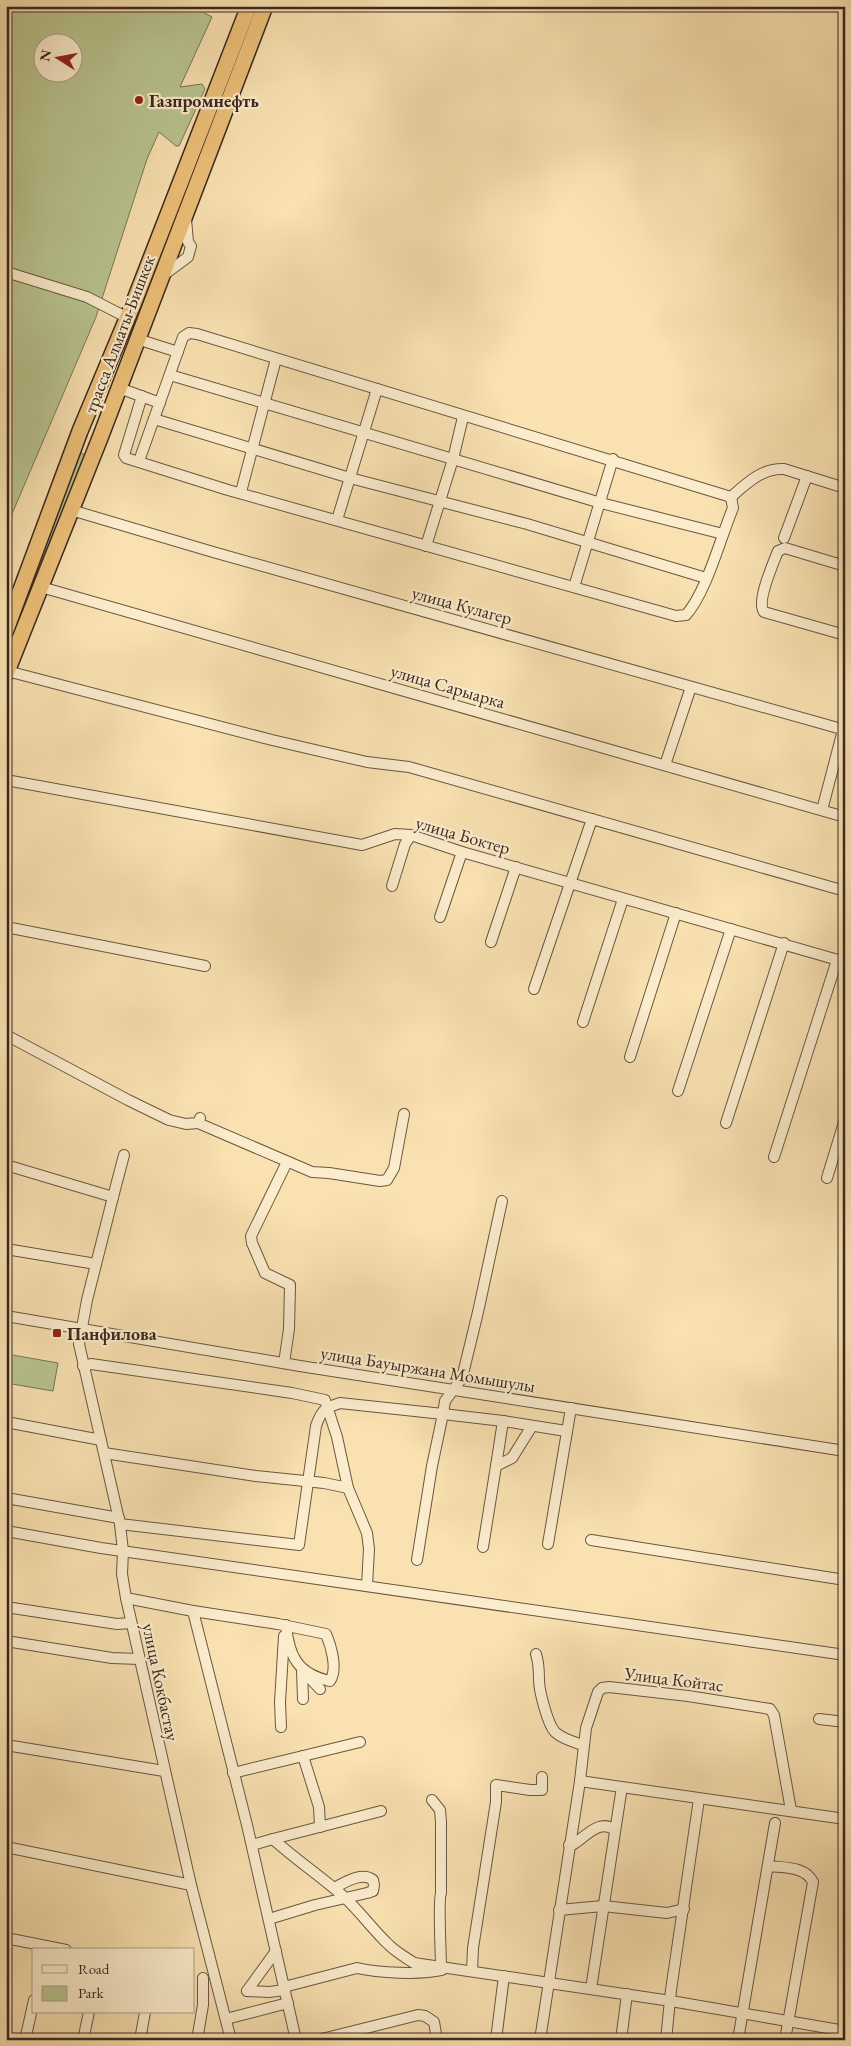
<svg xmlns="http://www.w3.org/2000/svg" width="851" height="2046" viewBox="0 0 851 2046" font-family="'EB Garamond',serif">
<rect width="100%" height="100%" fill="#f9e1b1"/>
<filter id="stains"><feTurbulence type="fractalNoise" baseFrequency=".004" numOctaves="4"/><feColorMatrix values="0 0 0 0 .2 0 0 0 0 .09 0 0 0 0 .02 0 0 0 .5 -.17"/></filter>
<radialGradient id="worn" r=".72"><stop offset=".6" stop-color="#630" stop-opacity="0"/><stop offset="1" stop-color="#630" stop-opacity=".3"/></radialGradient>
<g fill="#b9c48f" stroke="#7a7658" fill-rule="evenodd">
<path d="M6 6H192L212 17 180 87 202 84 205 89 179 146H176L159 132 147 159 96 317 6 528ZM42 42H72V72H42Z"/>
<polygon points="253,6 259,6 144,300 142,295"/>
<polygon points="80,452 85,455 6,652 6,638"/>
<polygon points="7,1354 58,1363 53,1391 6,1383"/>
</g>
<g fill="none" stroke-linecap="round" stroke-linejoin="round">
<defs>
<g id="minor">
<polyline points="6,272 87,297 128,318"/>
<polyline points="165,274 188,257 191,246 188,242 186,219"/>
<polyline points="137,339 178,352"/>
<polyline points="170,375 601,503 723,534"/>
<polyline points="119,388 160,403"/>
<path d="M142 396 124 455 126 458 228 490 676 616 686 615C707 591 720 539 733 508L731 497"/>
<polyline points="154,419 350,478 527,524 706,578"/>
<polyline points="139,461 183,337 189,333 197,334 731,497"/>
<polyline points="241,492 276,359"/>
<path d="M731 497C747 483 762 468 784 469L845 488"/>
<polyline points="71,510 213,552 845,730"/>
<polyline points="337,520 377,389"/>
<polyline points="784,538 807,476"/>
<polyline points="426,546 453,459 463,417"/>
<path d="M845 566 785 548 778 551C773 564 756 602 764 612L845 635"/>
<polyline points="41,587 845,817"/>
<polyline points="574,587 613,459"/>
<polyline points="7,671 272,740 367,762 409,767 845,891"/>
<polyline points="665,765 691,687"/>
<polyline points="6,780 362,845 395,834 411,835 462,852 845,962"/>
<polyline points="822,810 843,730"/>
<polyline points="392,886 405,844 411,835"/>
<polyline points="440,917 462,852"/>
<polyline points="6,927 205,966"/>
<polyline points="491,942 516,867"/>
<polyline points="534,989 592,819"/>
<polyline points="583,1022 623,899"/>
<polyline points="6,1035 128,1100 169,1120 186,1124 198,1123 200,1118"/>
<polyline points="630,1057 676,913"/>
<polyline points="678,1091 731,929"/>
<polyline points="198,1123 312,1172 329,1173 380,1181 387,1180 394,1168 404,1114"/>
<polyline points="726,1123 784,943"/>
<polyline points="774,1157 837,960"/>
<polyline points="6,1165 113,1197 87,1300 79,1344 120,1524 123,1551 122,1574 126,1598 191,1885 231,2040"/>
<polyline points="827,1178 845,1119"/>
<polyline points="113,1197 124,1155"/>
<polyline points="502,1201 478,1312 462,1378 445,1401 443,1414 503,1421 566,1431"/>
<polyline points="6,1249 96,1264"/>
<polyline points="6,1316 300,1366 845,1451"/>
<polyline points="284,1363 289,1329 290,1285 265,1273 252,1243 251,1236 287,1162"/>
<polyline points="83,1366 91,1364 292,1393 325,1400 337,1437 348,1488 367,1533 369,1549 367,1586"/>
<polyline points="6,1422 101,1440"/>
<polyline points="104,1453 256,1476 324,1483 348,1488"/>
<polyline points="496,1466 503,1421"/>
<polyline points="6,1498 119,1518"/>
<path d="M120 1524 299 1545 316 1426C321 1411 324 1408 340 1403L443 1414 432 1466 417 1560"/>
<polyline points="6,1531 101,1548 845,1655"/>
<polyline points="591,1540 845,1580"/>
<polyline points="548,1544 571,1408"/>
<polyline points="483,1547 496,1466 512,1458 532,1426"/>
<polyline points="126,1598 193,1611 247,1825 296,2040"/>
<polyline points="6,1607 117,1624 131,1623"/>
<path d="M193 1611 278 1624 326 1634C331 1646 338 1669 330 1681 298 1674 289 1657 286 1625"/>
<polyline points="6,1641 112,1658 139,1659"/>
<path d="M536 1654C539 1663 539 1670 539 1680 539 1691 548 1725 555 1732 562 1739 574 1742 583 1745"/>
<polyline points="302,1670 303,1699"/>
<polyline points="306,1674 320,1689"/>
<polyline points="819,1719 845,1722"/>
<polyline points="281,1727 280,1702 284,1636"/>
<polyline points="6,1745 164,1771"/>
<polyline points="233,1773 303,1756"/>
<polyline points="580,1781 845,1819"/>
<path d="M432 1800 440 1810 441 1822V1893C438 1900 441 1954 441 1967"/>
<polyline points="320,1827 319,1807 303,1756 360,1742"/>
<polyline points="273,1839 381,1811"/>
<path d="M252 1845 273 1839C295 1859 319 1875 342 1895 359 1910 372 1929 389 1945 396 1952 405 1957 414 1963L671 2001 845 2031"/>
<path d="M569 1845H572C586 1837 599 1818 615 1830"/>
<polyline points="6,1847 191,1885"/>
<path d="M769 1866C784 1868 805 1866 813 1882L785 2040"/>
<polyline points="559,1910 603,1906 667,1913 684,1909"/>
<path d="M269 1919 315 1905 367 1893 373 1891 374 1885 373 1880C362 1871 344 1883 334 1888"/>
<polyline points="6,1938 66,1950"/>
<polyline points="472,1971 473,1948 496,1802 496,1785 530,1790 542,1790 542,1777"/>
<path d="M284 1987 357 1968C378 1973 421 1975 442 1970"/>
<polyline points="591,1989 621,1793"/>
<polyline points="247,1991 276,1951"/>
<polyline points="247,1991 269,1992 285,1990"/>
<polyline points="226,2019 288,2003"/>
<polyline points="25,2040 34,2000"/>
<polyline points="83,2040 89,2012"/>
<polyline points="140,2040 145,2012"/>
<polyline points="197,2040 203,2005 203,1978"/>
<polyline points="318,2040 418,2015 425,2016 434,2022 437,2040"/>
<polyline points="496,2040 504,1976"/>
<polyline points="540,2040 580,1781 586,1728 598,1692 602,1688 609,1687 688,1696 770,1709 774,1715 791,1810"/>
<polyline points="621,2040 627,1994"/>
<polyline points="666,2040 671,1990 699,1799"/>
<polyline points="738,2040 775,1823"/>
</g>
<g id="highway">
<polyline points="6,630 80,431 134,302 249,6"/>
<polyline points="6,674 100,438 265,6"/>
</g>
</defs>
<use href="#minor" stroke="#6a5644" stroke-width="12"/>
<use href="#highway" stroke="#3a2820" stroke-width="18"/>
<use href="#minor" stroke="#fbeccc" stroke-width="10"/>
<use href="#highway" stroke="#ecc078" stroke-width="15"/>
</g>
<g fill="#8f2418" stroke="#fbeccc" stroke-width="2">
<circle cx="139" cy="100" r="5"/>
<rect x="52" y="1328" width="10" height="10" rx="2.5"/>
</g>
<g text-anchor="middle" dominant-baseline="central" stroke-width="4.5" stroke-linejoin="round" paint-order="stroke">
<g font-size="18" font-weight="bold" fill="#3a2820" stroke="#fbeccc" text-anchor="start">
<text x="149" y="100">Газпромнефть</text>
<text x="67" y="1333">Панфилова</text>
</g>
<g font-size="18" fill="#3a2820" stroke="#fbeccc">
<text transform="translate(119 334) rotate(-69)">трасса Алматы-Бишкек</text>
<text transform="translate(462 605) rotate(15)">улица Кулагер</text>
<text transform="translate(448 686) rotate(16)">улица Сарыарка</text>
<text transform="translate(463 835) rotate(16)">улица Боктер</text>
<text transform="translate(428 1369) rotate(9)">улица Бауыржана Момышулы</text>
<text transform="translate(674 1679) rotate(7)">Улица Койтас</text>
<text transform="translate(161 1682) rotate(78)">улица Кокбастау</text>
</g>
</g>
<rect width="851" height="2046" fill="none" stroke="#f9e1b1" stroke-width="25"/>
<rect x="8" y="8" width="836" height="2031" fill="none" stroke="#3a2820" stroke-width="2.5"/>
<rect x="12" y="12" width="826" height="2021" fill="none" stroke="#3a2820"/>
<rect x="32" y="1948" width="162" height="65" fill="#fbeccc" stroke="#ae9e87"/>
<rect x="42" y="1965" width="25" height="8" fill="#fbeccc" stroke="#ae9e87"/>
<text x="78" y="1974" font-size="15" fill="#3a2820">Road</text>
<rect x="42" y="1986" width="25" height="15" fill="#b9c48f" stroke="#ae9e87"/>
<text x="78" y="1998" font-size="15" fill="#3a2820">Park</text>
<g transform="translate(58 58) rotate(281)"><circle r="24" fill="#fbeccc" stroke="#ae9e87"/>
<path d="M0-4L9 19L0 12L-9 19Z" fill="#8f2418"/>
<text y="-8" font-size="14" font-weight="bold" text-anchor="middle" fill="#3a2820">N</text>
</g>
<rect width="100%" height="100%" filter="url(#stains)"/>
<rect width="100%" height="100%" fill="url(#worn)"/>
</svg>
